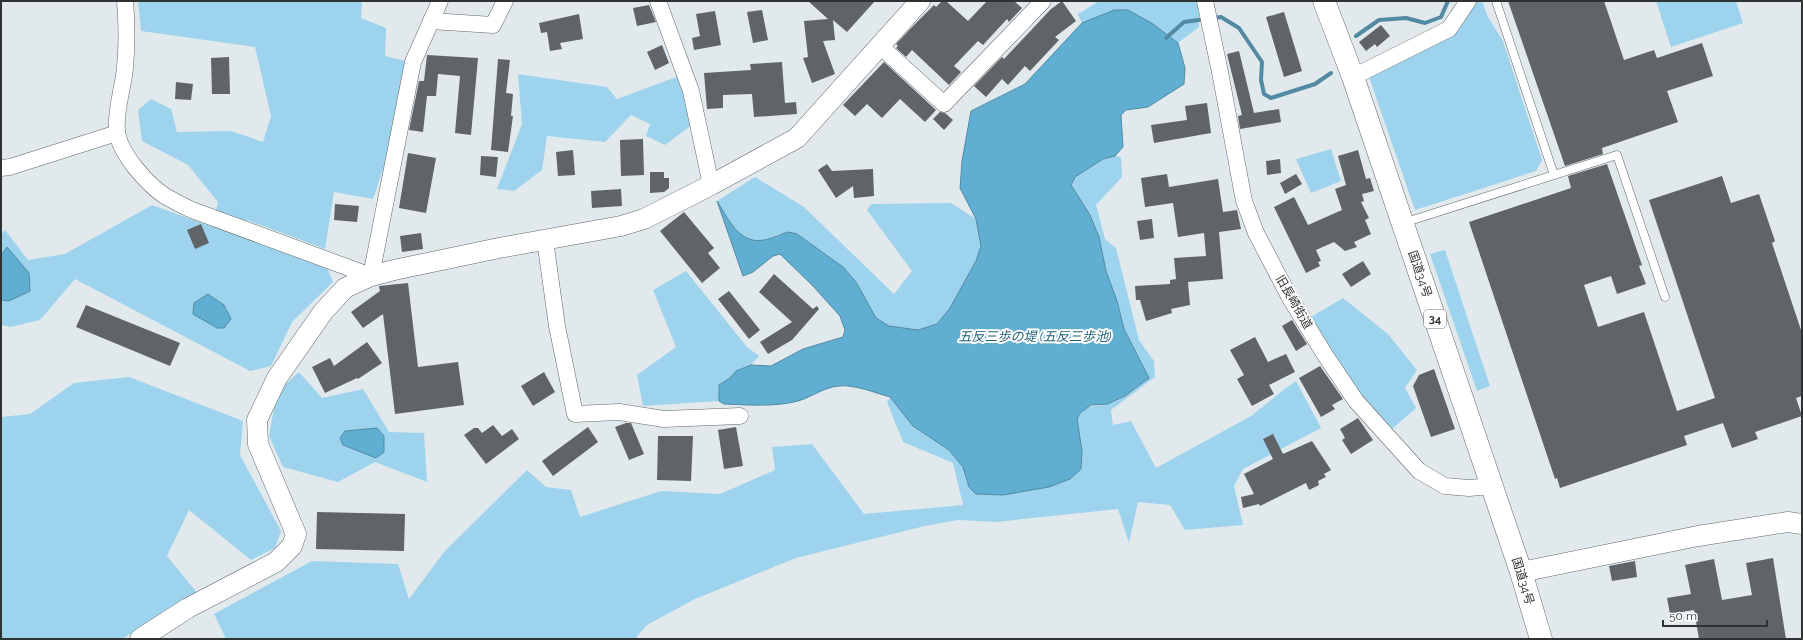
<svg xmlns="http://www.w3.org/2000/svg" width="1803" height="640" viewBox="0 0 1803 640" font-family="Raleway,'Noto Sans JP',sans-serif">
<rect width="100%" height="100%" fill="#e2e9ed"/>
<g fill="#9ed3ed">
<polygon points="138,1 362,1 361,18 386,28 385,56 405,61 388,155 373,199 334,192 325,249 247,220 242,234 327,267 333,282 292,322 271,366 250,371 75,279 40,320 10,327 1,325 1,300 9,301 8,248 1,255 1,234 5,230 28,260 65,254 152,205 212,227 218,202 188,165 142,141 138,110 151,99 171,109 177,132 231,131 263,142 271,116 255,47 141,31"/>
<polygon points="1099,1 1196,1 1199,10 1199,27 1178,43 1153,24 1114,10 1082,23 1078,14"/>
<polygon points="1475,1 1482,1 1488,17 1503,41 1542,160 1536,171 1415,210 1369,77"/>
<polygon points="1656,1 1736,1 1743,23 1671,47"/>
<polygon points="518,74 607,87 617,99 679,76 693,124 665,145 646,136 650,124 631,115 605,142 547,136 542,170 514,191 497,189 522,124"/>
<polygon points="1331,149 1341,181 1311,193 1296,159"/>
<path d="M1115 156 1121 157 1122 177 1096 205 1105 239 1116 248 1139 340 1154 361 1155 377 1111 410 1113 425 1131 421 1156 468 1251 416 1286 388 1296 381 1321 428 1243 469 1234 486 1243 525 1185 530 1170 505 1138 502 1129 543 1118 509 996 522 958 520 925 526 796 558 695 599 647 625 635 639H226L214 614 312 561 398 564 409 599 444 552 527 470 546 487 571 490 580 517 661 491 720 494 775 470 772 447 812 444 864 514 963 505 953 463 903 442 887 402 891 397 913 426 949 450 963 467 969 487 976 494 1003 495 1049 487 1082 451C1081 443 1075 423 1078 417 1083 404 1097 407 1107 404 1123 401 1137 387 1149 378L1124 329 1117 301 1106 271 1099 237 1090 215 1071 185 1075 177 1103 159Z"/>
<path d="M755 177 804 207 894 294 912 271 867 210 871 204 951 203 976 219 981 246 976 261 950 308 937 324 918 330 889 326 876 318 868 304 779 234C772 239 766 240 758 240 735 240 727 218 717 201Z"/>
<polygon points="1445,250 1490,386 1477,391 1430,254"/>
<polygon points="686,271 747,347 759,356 751,365 736,371 730,378 719,385 719,401 643,406 637,375 676,347 653,290"/>
<polygon points="1343,298 1388,334 1417,370 1405,388 1416,408 1392,429 1358,391 1311,317"/>
<polygon points="299,372 322,398 363,389 389,432 424,433 427,482 375,462 338,482 283,467 269,436 277,392"/>
<polygon points="129,377 243,421 240,455 281,531 275,548 251,560 189,510 167,556 198,594 122,639 1,639 1,417 30,414 74,383"/>
</g>
<g fill="#60afd2" stroke="#518aa2">
<path d="M1114 10H1128L1153 24 1178 43 1185 68 1184 84 1148 107 1126 110 1121 115 1123 147 1115 156 1103 159 1075 177 1071 185 1090 215 1099 237 1106 271 1117 301 1124 329 1149 378 1125 396 1108 404 1091 405 1080 413 1077 419 1082 451 1081 469 1070 479 1049 487 1003 495 976 494 969 487 963 467 949 450 913 426 890 397C876 393 853 384 839 386 824 387 812 397 798 401 775 407 749 405 724 404L719 401V385L730 378 736 371 751 365 771 366 803 349 843 337 845 330 840 316 813 286 780 254 773 256 753 272 743 276 717 201C730 222 741 249 772 238 778 236 783 233 789 232L797 234 843 267 856 282 876 318 889 326 918 330 937 324 950 308 976 261 981 246 976 219 960 188 962 161 971 111 1025 84 1082 23Z"/>
<polygon points="7,247 29,273 30,291 9,301 1,300 1,255"/>
<polygon points="208,294 224,305 231,319 224,328 217,328 193,314 194,303"/>
<polygon points="377,428 384,436 384,452 376,458 343,445 340,438 345,431"/>
</g>
<g fill="none" stroke-linecap="round" stroke-linejoin="round">
<g stroke="#518aa2" stroke-width="4">
<polyline points="1213,18 1221,17 1239,28 1262,62 1261,80 1264,94 1271,98 1315,84 1331,73"/>
<polyline points="1356,36 1379,20 1406,18 1425,23 1441,17 1448,1"/>
<polyline points="1166,38 1184,22 1206,19"/>
</g>
</g>
<g fill="#5e6468">
<polygon points="808,1 875,1 847,32 833,20 835,40 823,41 835,74 812,83 803,58 808,57 804,21 828,19"/>
<polygon points="942,1 946,1 968,21 987,1 1014,1 1022,8 1009,22 1007,19 983,45 978,41 954,66 961,72 949,85 912,50 906,57 896,48 898,46 896,44 913,26 934,5 936,7"/>
<polygon points="1062,1 1076,21 1055,37 1059,40 1030,71 1025,66 1008,85 1002,79 986,97 974,86 1002,57 1004,59 1051,9"/>
<polygon points="1508,1 1604,1 1624,60 1654,50 1657,58 1702,43 1713,76 1667,91 1678,122 1602,148 1603,154 1565,166"/>
<polygon points="649,5 656,22 637,26 633,8"/>
<polygon points="762,10 768,40 753,43 747,12"/>
<polygon points="715,11 721,45 694,50 692,38 700,36 696,14"/>
<polygon points="1284,12 1302,71 1284,77 1266,17"/>
<polygon points="579,14 583,39 560,43 562,49 550,51 547,32 541,33 539,23"/>
<polygon points="1381,25 1390,36 1377,47 1375,44 1366,51 1359,42"/>
<polygon points="662,45 669,63 655,70 647,52"/>
<polygon points="1239,51 1254,113 1279,109 1281,122 1240,129 1238,116 1242,115 1227,54"/>
<polygon points="427,55 478,58 471,135 455,133 460,76 438,74 436,96 427,96 423,132 409,130 419,81 424,81"/>
<polygon points="229,57 230,94 212,94 211,58"/>
<polygon points="498,59 510,60 506,93 513,94 511,116 513,116 508,152 491,150"/>
<polygon points="782,62 785,103 796,102 797,114 754,117 752,94 723,95 723,108 707,109 704,73 751,70 750,64"/>
<polygon points="884,62 936,110 925,122 900,99 882,118 867,104 855,116 843,105"/>
<polygon points="176,82 193,84 191,100 175,99"/>
<polygon points="1207,103 1211,133 1154,143 1151,125 1187,120 1185,106"/>
<polygon points="940,112 945,113 953,120 944,130 933,119"/>
<polygon points="643,139 644,175 621,176 620,140"/>
<polygon points="573,150 575,175 558,176 556,152"/>
<polygon points="1358,150 1366,179 1370,178 1374,191 1362,194 1364,201 1361,202 1369,218 1365,220 1371,234 1354,242 1357,247 1345,251 1334,242 1316,250 1321,261 1318,262 1320,266 1306,273 1274,207 1294,197 1308,225 1342,210 1335,189 1346,185 1338,156"/>
<polygon points="408,153 436,158 426,213 399,208"/>
<polygon points="481,156 498,157 496,177 480,175"/>
<polygon points="1280,159 1281,173 1267,175 1266,161"/>
<polygon points="827,164 832,171 873,169 874,196 854,198 853,186 836,198 818,170"/>
<polygon points="1607,164 1642,265 1639,266 1646,284 1617,294 1611,276 1584,285 1598,327 1644,312 1677,411 1715,398 1649,200 1722,176 1731,203 1759,194 1775,241 1772,243 1802,333 1802,396 1796,398 1802,416 1755,432 1758,439 1732,448 1723,423 1684,436 1687,445 1560,488 1557,478 1555,479 1469,222 1571,188 1568,176"/>
<polygon points="650,172 664,172 664,178 669,178 669,188 664,192 650,193"/>
<polygon points="1167,174 1169,187 1218,179 1223,212 1237,210 1241,229 1219,232 1223,279 1188,282 1190,305 1171,309 1172,313 1146,321 1140,300 1136,300 1135,286 1170,284 1170,280 1176,279 1174,258 1206,256 1204,233 1178,237 1173,203 1145,207 1141,178"/>
<polygon points="1296,174 1302,184 1285,194 1280,183"/>
<polygon points="621,189 622,206 592,208 591,191"/>
<polygon points="335,204 359,206 357,222 334,220"/>
<polygon points="684,212 714,248 708,253 720,268 702,283 660,231"/>
<polygon points="1152,219 1154,238 1140,240 1137,221"/>
<polygon points="201,224 209,243 195,249 187,230"/>
<polygon points="421,233 423,249 402,252 400,236"/>
<polygon points="1363,261 1371,274 1351,287 1342,274"/>
<polygon points="774,274 813,309 817,306 819,309 792,340 768,354 760,342 792,322 759,292"/>
<polygon points="408,283 418,367 458,362 464,405 395,414 383,314 363,328 351,312 380,291 379,286"/>
<polygon points="729,291 760,330 749,339 718,299"/>
<polygon points="86,305 180,343 170,366 76,327"/>
<polygon points="1292,320 1307,344 1296,351 1282,326"/>
<polygon points="1255,337 1268,362 1286,354 1295,372 1269,385 1274,394 1252,406 1237,379 1244,375 1230,350"/>
<polygon points="367,342 382,363 358,379 357,378 325,393 312,367 330,358 334,366"/>
<polygon points="1320,366 1343,399 1332,405 1335,409 1321,417 1299,378"/>
<polygon points="1434,369 1455,429 1431,437 1413,386 1419,375"/>
<polygon points="544,372 555,392 533,406 521,386"/>
<polygon points="1358,418 1373,440 1351,454 1342,440 1345,438 1340,429"/>
<polygon points="626,423 631,423 644,454 629,460 615,427"/>
<polygon points="493,425 502,436 512,429 519,439 486,464 464,435 474,428 478,428 482,433"/>
<polygon points="588,427 598,442 553,476 542,461"/>
<polygon points="736,427 743,466 724,469 718,430"/>
<polygon points="1273,434 1283,454 1312,441 1331,470 1324,474 1326,477 1318,481 1319,485 1309,490 1306,483 1260,506 1259,504 1243,508 1241,497 1254,494 1244,474 1273,459 1263,439"/>
<polygon points="658,436 693,436 691,481 657,480"/>
<polygon points="317,512 405,514 404,551 316,549"/>
<polygon points="1773,558 1786,639 1699,639 1694,610 1670,614 1667,598 1691,594 1685,565 1714,559 1722,600 1752,595 1746,563"/>
<polygon points="1635,561 1637,577 1612,581 1609,566"/>
</g>
<g fill="none" stroke-linecap="round" stroke-linejoin="round">
<defs>
<g id="service">
<polyline points="1496,1 1554,175"/>
<polyline points="1403,223 1617,155 1665,297"/>
</g>
<g id="minor">
<path d="M125 1C127 23 127 45 125 68 123 89 115 110 117 131 119 153 148 185 165 196 174 201 183 206 192 210L371 276 413 62 440 1"/>
<polyline points="658,1 691,91 711,185"/>
<polyline points="1205,1 1220,72 1244,201 1256,233 1290,298 1325,355 1356,401 1419,471 1445,486 1469,488 1492,486"/>
<polyline points="431,21 493,25 505,1"/>
<polyline points="880,46 944,104 1043,1"/>
<polyline points="1353,77 1449,29 1468,1"/>
<polyline points="1,168 10,167 117,133"/>
<polyline points="545,240 557,326 575,414 619,412 664,419 740,416"/>
</g>
<g id="tertiary">
<polyline points="1521,572 1698,536 1788,522 1802,524"/>
<polyline points="140,639 188,608 276,562 292,546 296,534 258,444 257,420 277,378 323,312 345,288 371,276 394,270 499,248 621,226 644,219 711,185 797,138 920,1"/>
</g>
<polyline id="trunk" points="1324,1 1353,77 1521,572 1541,639"/>
</defs>
<use href="#service" stroke="#61676b" stroke-width="9"/>
<use href="#minor" stroke="#61676b" stroke-width="17"/>
<use href="#tertiary" stroke="#61676b" stroke-width="21"/>
<use href="#trunk" stroke="#61676b" stroke-width="23"/>
<use href="#service" stroke="#fff" stroke-width="8"/>
<use href="#minor" stroke="#fff" stroke-width="16"/>
<use href="#tertiary" stroke="#fff" stroke-width="20"/>
<use href="#trunk" stroke="#fff" stroke-width="22"/>
</g>
<g text-anchor="middle" dominant-baseline="central" stroke-width="4" stroke-linejoin="round" paint-order="stroke">
<rect fill="#fff" stroke="#6d7070" stroke-width="1" x="1424" y="310" width="22" height="18" rx="3"/>
<g font-size="11" font-weight="bold" fill="#2f3233">
<text x="1435" y="319">34</text>
</g>
<g font-size="12" fill="#2f3233" stroke="#fff">
<text transform="translate(1420 274) rotate(71)">国道34号</text>
<text transform="translate(1294 302) rotate(60)">旧長崎街道</text>
<text transform="translate(1523 581) rotate(73)">国道34号</text>
</g>
<g font-size="13" font-style="italic" fill="#1f5d76" stroke="#fff">
<text x="1035" y="336">五反三歩の堤 (五反三歩池)</text>
</g>
</g>
<rect width="1803" height="640" fill="none" stroke="#2f3233" stroke-width="4"/>
<path d="M1663 620v6h104v-6" fill="none" stroke="#2f3233" stroke-width="2"/>
<text x="1669" y="620" font-size="12" fill="#2f3233" stroke="#ffffff" stroke-width="3" paint-order="stroke">50 m</text>
</svg>
